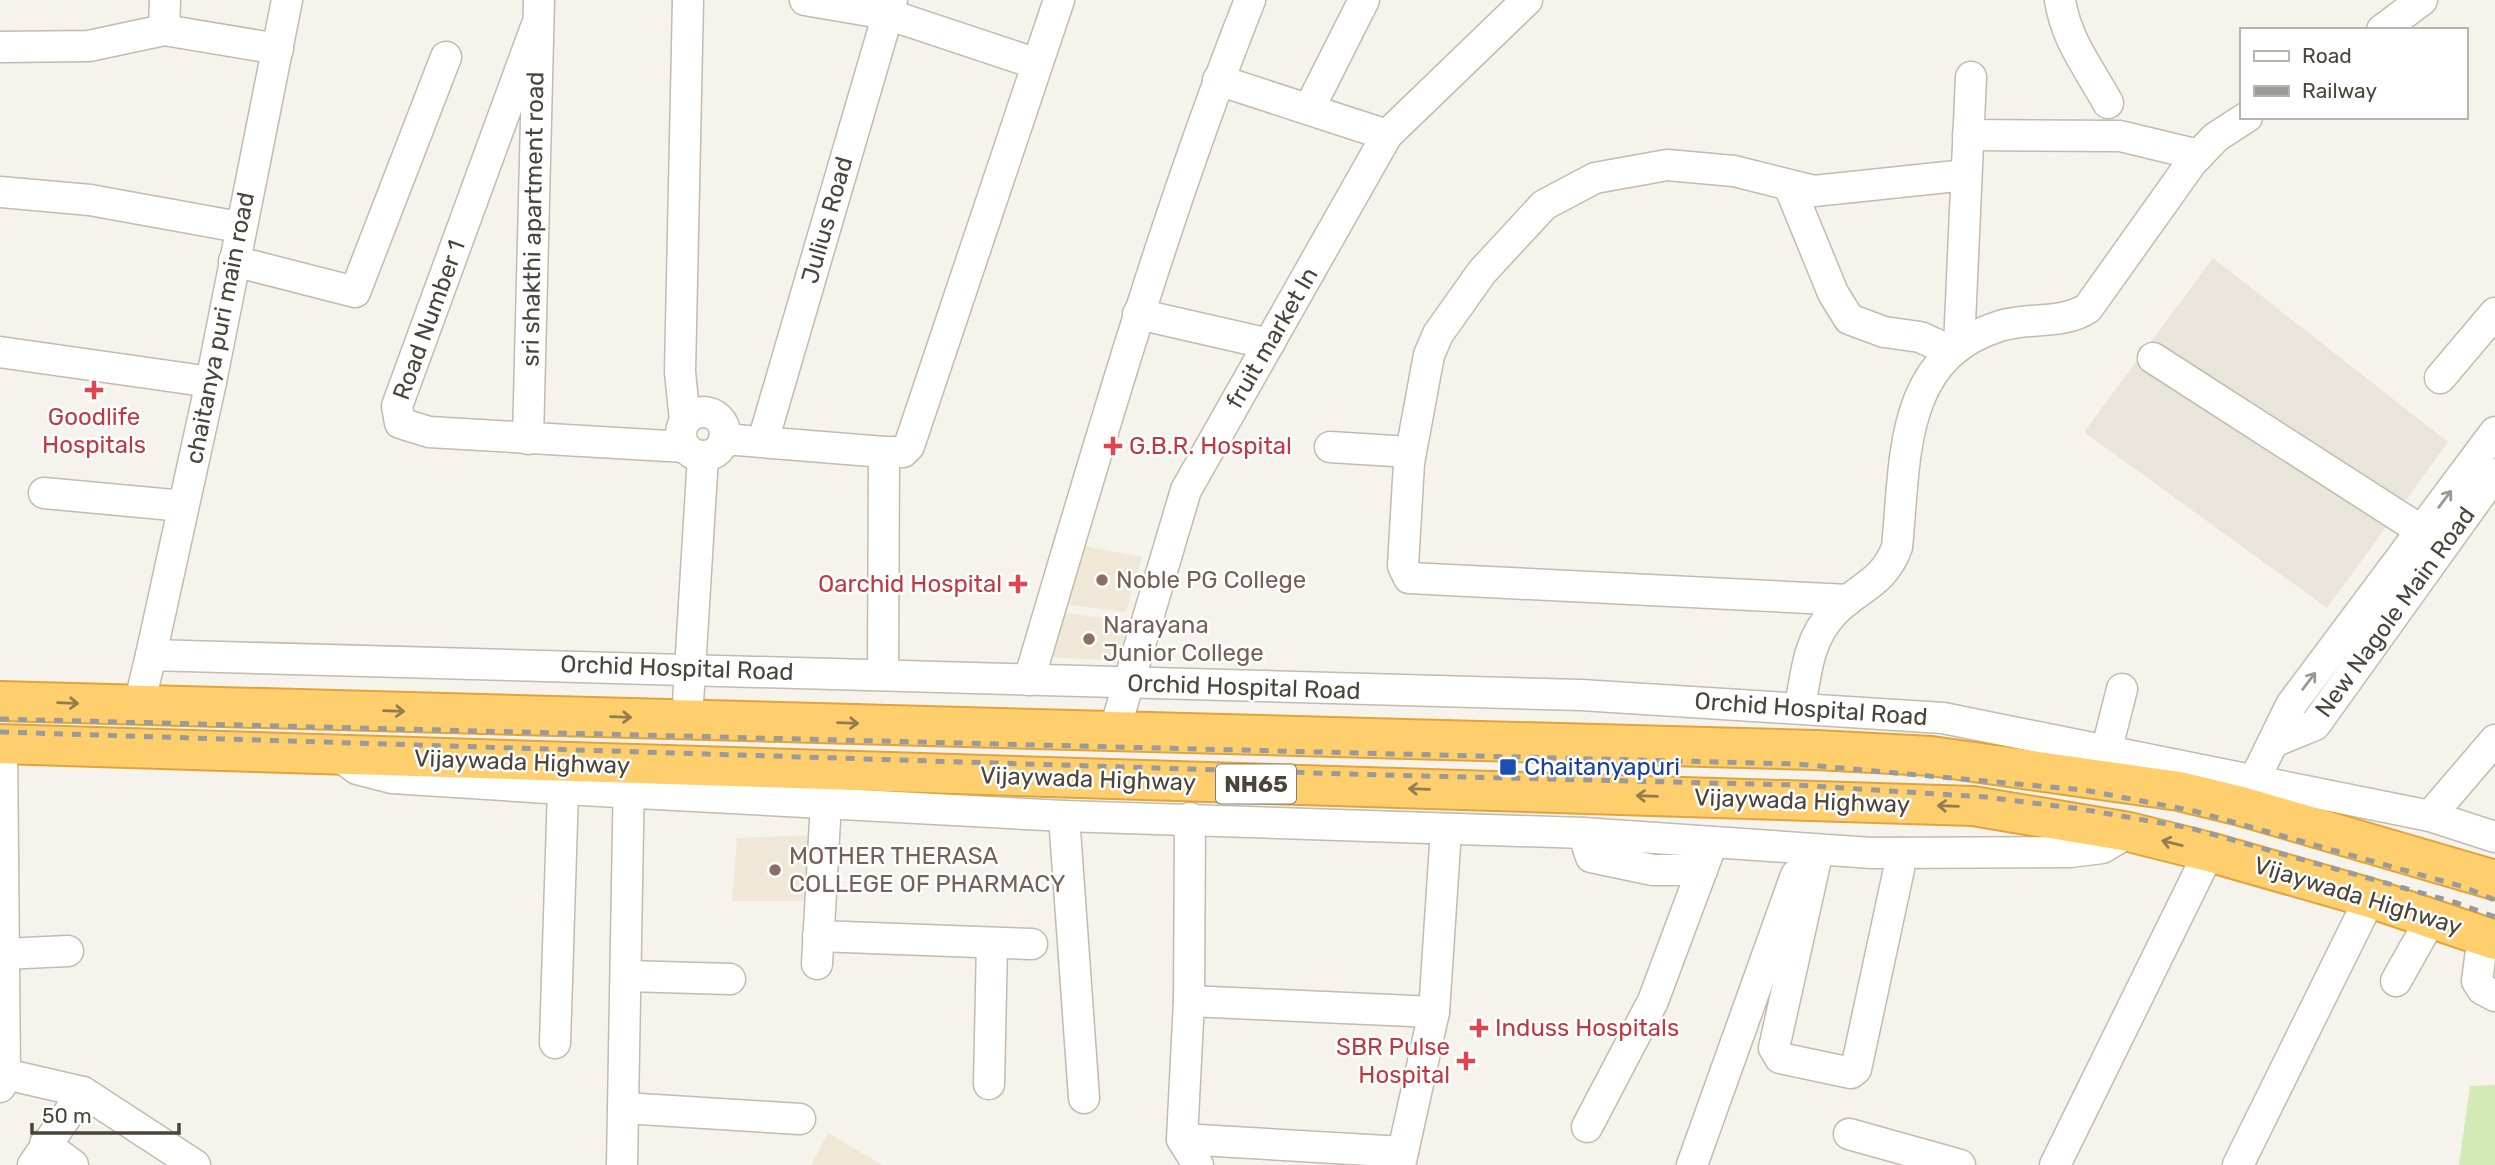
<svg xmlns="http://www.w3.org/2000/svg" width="2495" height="1165" viewBox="0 0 2495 1165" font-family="Rubik,sans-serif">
<rect width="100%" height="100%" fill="#f6f3ec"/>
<polygon fill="#eae5da" points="2213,258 2448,442 2327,608 2084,432"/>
<g fill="#efe8d6">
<polygon points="1079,545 1142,557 1126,612 1062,604"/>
<polygon points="1066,613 1126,621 1120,661 1048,657"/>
<polygon points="813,835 816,901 732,901 737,838"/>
<polygon points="828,1133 882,1165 811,1165"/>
</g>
<polygon fill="#d2eab5" points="2495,1085 2495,1165 2459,1165 2470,1086"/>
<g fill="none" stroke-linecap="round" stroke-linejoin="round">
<defs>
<g id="minor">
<polyline points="805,0 887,14 1037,64"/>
<path d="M2060 0C2066 40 2089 68 2108 103"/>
<polyline points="536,27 397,406 400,423 429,432 685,447"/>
<polyline points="164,30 165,0"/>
<polyline points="2382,30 2422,0"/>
<polyline points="0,47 89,46 164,30 278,49"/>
<polyline points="1218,80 1387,135"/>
<polyline points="1309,109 1364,0"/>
<polyline points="1968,135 2120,136 2199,155"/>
<polyline points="1790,188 1833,293 1849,319 1884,332 1920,337 1951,351"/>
<polyline points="0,192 90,200 239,227"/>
<polyline points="234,261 355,292 446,57"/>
<polyline points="1138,314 1269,344"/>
<polyline points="1959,346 1971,77"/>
<polyline points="0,352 211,382"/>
<polyline points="2153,358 2422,531"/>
<polyline points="2440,378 2495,313"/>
<circle cx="703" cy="434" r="22"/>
<polyline points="685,421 680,372 688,0"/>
<polyline points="528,439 539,0"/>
<polyline points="724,439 884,452 903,452 909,446 1059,0"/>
<polyline points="763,441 892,0"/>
<polyline points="1330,447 1410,452"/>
<polyline points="44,493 183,506"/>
<polyline points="1848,600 1409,578 1403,566 1409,463 1429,355 1438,334 1482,272 1544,205 1595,178 1667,165 1734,171 1814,191 1966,175"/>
<polyline points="151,655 211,382 287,0"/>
<polyline points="883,675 884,452"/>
<path d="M1029 680C1097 451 1162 222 1250 0"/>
<polyline points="139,705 151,655 1581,695 1943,718 2430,816 2495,837"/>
<path d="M1800 708C1806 673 1808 639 1834 612 1859 587 1884 583 1897 547 1906 460 1898 357 2000 326 2028 317 2063 325 2088 308L2192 162 2216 137 2247 117"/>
<polyline points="687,719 703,456"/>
<polyline points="1114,732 1186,490 1387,135 1527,0"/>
<polyline points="2276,741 2315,725 2495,474"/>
<polyline points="2106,752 2122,689"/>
<polyline points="345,760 357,769 392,778 563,789 1064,816 1583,833 1872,853 2070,852 2102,848 2129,832"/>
<polyline points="2247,795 2291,705 2495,432"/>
<polyline points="1064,816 1084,1098"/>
<polyline points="2430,816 2495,740"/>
<polyline points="1190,818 1189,1001 1182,1139 1198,1165"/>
<polyline points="1583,833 1591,857 1653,870 1702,870"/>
<polyline points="1818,850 1774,1048 1780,1058 1851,1073 1856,1069 1899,869 1899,853"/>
<polyline points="2483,935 2477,981 2482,989 2495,996"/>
<polyline points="818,936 1032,944"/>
<polyline points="3,954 68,951"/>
<polyline points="817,964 826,802"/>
<polyline points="626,976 730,979"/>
<polyline points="2396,981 2432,917"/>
<polyline points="1189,1001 1434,1012"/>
<polyline points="555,1043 563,789"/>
<polyline points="5,1074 83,1092 195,1165"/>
<polyline points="989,1084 992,943"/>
<polyline points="0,1087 5,1074 2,745"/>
<polyline points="624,1108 800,1119"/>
<polyline points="1587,1127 1653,1001 1712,843"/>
<polyline points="1849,1134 1960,1165"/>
<polyline points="1182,1139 1403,1152"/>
<polyline points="45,1144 73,1165"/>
<polyline points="33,1165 83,1092"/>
<polyline points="622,1165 629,773"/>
<polyline points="1400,1165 1434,1012 1446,830"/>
<polyline points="1692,1165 1796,875"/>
<polyline points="2055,1165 2209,852"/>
<polyline points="2238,1165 2370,898"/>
</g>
<g id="highway">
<polyline points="0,701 1816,750 1931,756 2179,791 2241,806 2495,880"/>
<polyline points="0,744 1973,806 2129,832 2209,852 2370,898 2495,940"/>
</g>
</defs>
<use href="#minor" stroke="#c2bbae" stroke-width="33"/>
<use href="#highway" stroke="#e0a43c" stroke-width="42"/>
<use href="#minor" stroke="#fff" stroke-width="30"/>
<use href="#highway" stroke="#ffcf6e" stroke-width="38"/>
<g stroke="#9a9a9a" stroke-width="5" stroke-dasharray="9 9" stroke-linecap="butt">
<polyline points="0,719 1797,764 2084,790 2194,811 2464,887 2495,900"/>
<polyline points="0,732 1381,775 1796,785 1985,797 2081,809 2190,828 2457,903 2495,917"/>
</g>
</g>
<defs><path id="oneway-shaft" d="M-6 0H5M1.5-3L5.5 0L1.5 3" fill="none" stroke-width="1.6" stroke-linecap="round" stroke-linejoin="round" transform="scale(1.75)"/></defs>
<g stroke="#9c9892">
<use href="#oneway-shaft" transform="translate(2445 499) rotate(-53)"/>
<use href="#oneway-shaft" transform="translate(2309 681) rotate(-53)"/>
</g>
<g stroke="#937c4e">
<use href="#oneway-shaft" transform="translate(68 703) rotate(2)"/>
<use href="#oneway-shaft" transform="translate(394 711) rotate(2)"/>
<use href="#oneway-shaft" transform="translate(621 717) rotate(2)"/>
<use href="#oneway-shaft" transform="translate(848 723) rotate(2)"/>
<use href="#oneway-shaft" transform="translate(1419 789) rotate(-178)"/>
<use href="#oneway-shaft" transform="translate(1647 796) rotate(-178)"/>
<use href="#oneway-shaft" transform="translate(1948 806) rotate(-178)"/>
<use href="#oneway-shaft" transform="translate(2172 843) rotate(-166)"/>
</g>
<g fill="#e0444e" stroke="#fff" stroke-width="2.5">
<path d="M90.5 379.5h7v7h7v7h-7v7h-7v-7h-7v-7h7z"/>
<path d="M1109.5 435.5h7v7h7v7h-7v7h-7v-7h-7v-7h7z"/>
<path d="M1014.5 573.5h7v7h7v7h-7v7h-7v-7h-7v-7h7z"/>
<path d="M1475.5 1017.5h7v7h7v7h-7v7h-7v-7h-7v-7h7z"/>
<path d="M1462.5 1050.5h7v7h7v7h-7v7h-7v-7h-7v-7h7z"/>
</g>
<g fill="#8d6e63" stroke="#fff" stroke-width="2.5">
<circle cx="1102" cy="580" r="7"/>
<circle cx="1089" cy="639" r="7"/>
<circle cx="775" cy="870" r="7"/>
</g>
<rect fill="#1a4fb4" stroke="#fff" stroke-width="2.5" x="1499" y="758" width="18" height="18" rx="3.5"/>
<g text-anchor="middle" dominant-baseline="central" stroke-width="5" stroke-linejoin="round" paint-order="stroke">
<rect fill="#fff" stroke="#817c74" stroke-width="2" x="1216" y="764.5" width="80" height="39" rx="5"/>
<g font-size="23" font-weight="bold" fill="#4b4439">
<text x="1256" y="784">NH65</text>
</g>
<g font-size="24" fill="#4b4439" stroke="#fff">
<text transform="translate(533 219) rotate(-89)">sri shakthi apartment road</text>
<text transform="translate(827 220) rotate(-74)">Julius Road</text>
<text transform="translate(429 320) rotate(-70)">Road Number 1</text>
<text transform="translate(220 328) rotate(-79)">chaitanya puri main road</text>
<text transform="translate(1272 338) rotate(-60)">fruit market ln</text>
<text transform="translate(2395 612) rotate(-54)">New Nagole Main Road</text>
<text transform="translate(677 668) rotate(2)">Orchid Hospital Road</text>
<text transform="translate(1244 687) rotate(2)">Orchid Hospital Road</text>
<text transform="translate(1811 709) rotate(4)">Orchid Hospital Road</text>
<text transform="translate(522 762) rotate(2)">Vijaywada Highway</text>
<text transform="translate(1088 779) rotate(2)">Vijaywada Highway</text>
<text transform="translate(1802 801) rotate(2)">Vijaywada Highway</text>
<text transform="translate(2358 896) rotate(17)">Vijaywada Highway</text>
</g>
<g font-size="24" fill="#be3a42" stroke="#fff" text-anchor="start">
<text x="94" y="417" text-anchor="middle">Goodlife<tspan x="94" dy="28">Hospitals</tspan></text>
<text x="1129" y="446">G.B.R. Hospital</text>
<text x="1002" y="584" text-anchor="end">Oarchid Hospital</text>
<text x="1495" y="1028">Induss Hospitals</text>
<text x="1450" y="1047" text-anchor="end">SBR Pulse<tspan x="1450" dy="28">Hospital</tspan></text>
</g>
<g font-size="24" fill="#785e54" stroke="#fff" text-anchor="start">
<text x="1116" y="580">Noble PG College</text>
<text x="1103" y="625">Narayana<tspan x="1103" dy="28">Junior College</tspan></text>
<text x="789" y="856">MOTHER THERASA<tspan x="789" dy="28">COLLEGE OF PHARMACY</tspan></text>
</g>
<g font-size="24" fill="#164399" stroke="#fff" text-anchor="start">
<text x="1524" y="767">Chaitanyapuri</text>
</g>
</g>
<rect x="2240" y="28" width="228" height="91" fill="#ffffff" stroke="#b7b4b0" stroke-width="2"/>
<rect x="2254" y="51" width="35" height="10" fill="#ffffff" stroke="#b7b4b0" stroke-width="2"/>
<text x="2302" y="63" font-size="21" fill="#4b4439">Road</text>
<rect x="2254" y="86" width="35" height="10" fill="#9a9a9a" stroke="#b7b4b0" stroke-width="2"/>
<text x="2302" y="98" font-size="21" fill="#4b4439">Railway</text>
<path d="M32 1123v10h147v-10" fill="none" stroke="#4b4439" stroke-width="3.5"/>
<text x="42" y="1123" font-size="21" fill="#4b4439" stroke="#ffffff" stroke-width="5" paint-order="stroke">50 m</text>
</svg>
